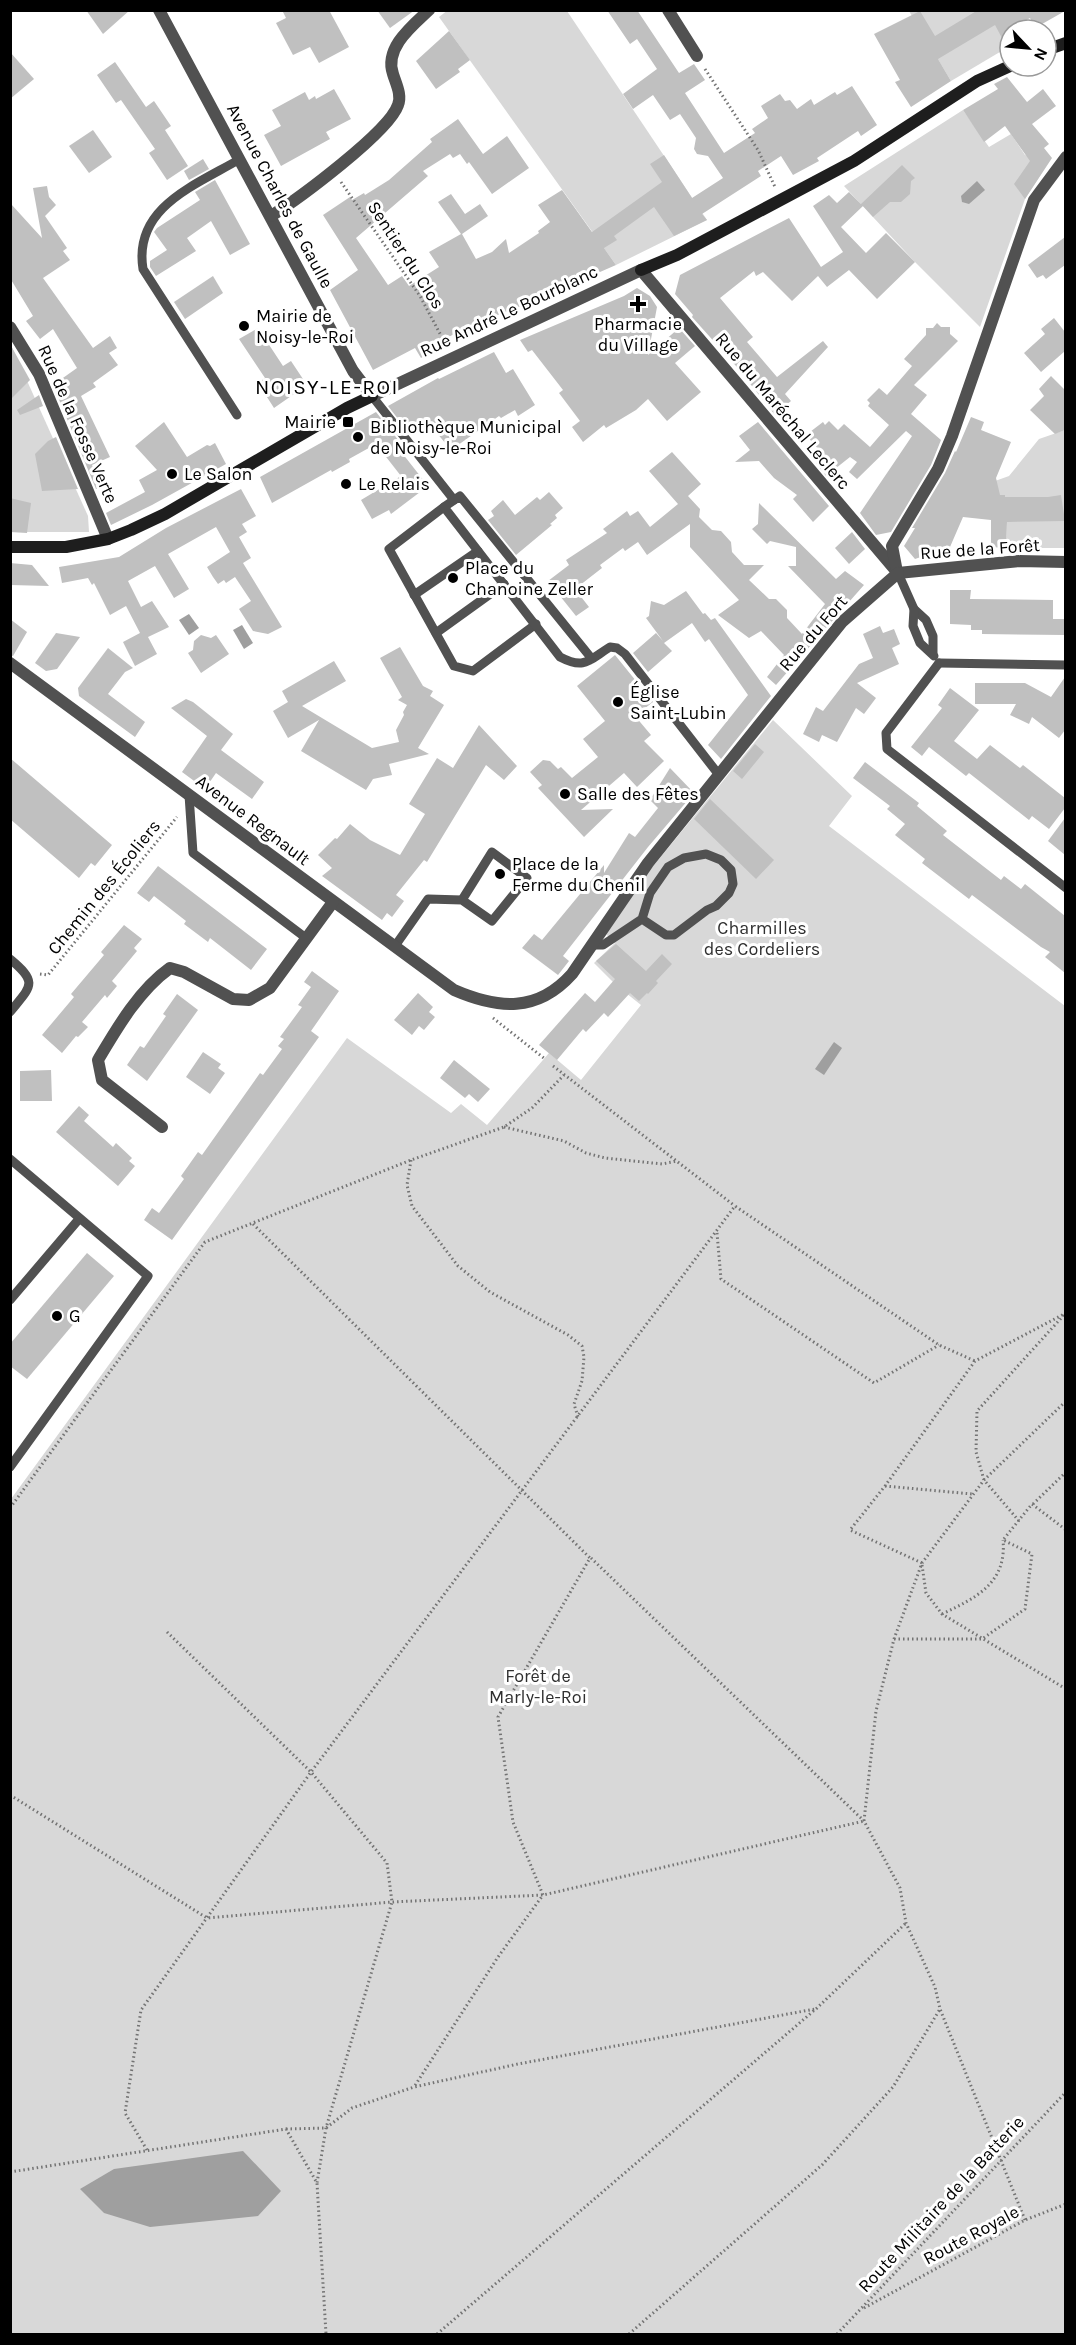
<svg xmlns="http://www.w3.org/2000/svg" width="1076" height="2345" viewBox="0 0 1076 2345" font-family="Karla,sans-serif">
<rect width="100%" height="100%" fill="#fff"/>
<g fill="#d8d8d8">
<polygon points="448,10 567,11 707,220 616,265 439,17"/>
<polygon points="909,11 998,11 1010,46 951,81"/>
<polygon points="963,110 989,147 1011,134 1025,155 1032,157 1043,171 1025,199 980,327 915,262 844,186"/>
<polygon points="10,343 88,516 89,532 11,532"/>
<polygon points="1065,430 1065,548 1006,548 1007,515 981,486 1009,476 1039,439"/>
<polygon points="773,720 852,796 829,826 1065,1006 1065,2334 11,2334 11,1499 347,1038 451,1113 461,1104 487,1125 549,1053 581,1080 641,1005 616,985 594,963 615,943 606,934 650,870"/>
</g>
<g fill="#9f9f9f">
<polygon points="977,181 985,190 969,204 962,202 961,196"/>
<polygon points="189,614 199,628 189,635 179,620"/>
<polygon points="242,625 253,643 244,649 233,630"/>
<polygon points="834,1042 842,1048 824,1075 815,1069"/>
<polygon points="243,2151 281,2191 258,2216 150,2227 104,2213 80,2189 114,2169"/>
</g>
<g fill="#c0c0c0">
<polygon points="86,10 130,10 103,34"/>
<polygon points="282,10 329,10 349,47 319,63 310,47 293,55 276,23 286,18"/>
<polygon points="377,10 415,10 390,28"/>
<polygon points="607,10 637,10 679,73 694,64 705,80 685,93 724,153 755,133 752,129 768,118 761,106 780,94 785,101 790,100 797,109 811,99 814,105 835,92 837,95 852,86 877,125 861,136 858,131 817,158 819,161 793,175 781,156 758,171 761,176 702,214 707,220 674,236 654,207 614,236 617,240 604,248 616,265 529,303 467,327 432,346 435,350 421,358 415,348 373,370 330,290 358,270 323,215 350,197 352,200 364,193 365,195 389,180 432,142 430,139 458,119 483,154 507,136 529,168 492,194 469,162 467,164 460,154 453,158 450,154 423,171 428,176 356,238 388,285 402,276 409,286 439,267 429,252 461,234 438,202 451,194 465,214 480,204 488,216 462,234 476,259 492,252 506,239 509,253 539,233 538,231 550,222 538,205 562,190 592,232 662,182 650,164 664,155 692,198 723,178 708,156 697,154 694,149 696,138 680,114 670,120 653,95 633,109 623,94 657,69 637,39 630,44"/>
<polygon points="978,10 1065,11 1035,28 1030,18 1010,29 1010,53 995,25 938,59 951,81 911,107 895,82 900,80 874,34 920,11 935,36"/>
<polygon points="449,31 470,60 458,69 460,72 436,89 416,61"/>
<polygon points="10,52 34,79 10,99"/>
<polygon points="115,62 146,107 154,101 171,126 165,130 188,166 167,180 149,153 155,149 121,100 116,103 97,75"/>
<polygon points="1007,77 1027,102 1043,89 1056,106 1032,124 1049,144 1044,148 1052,158 1025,199 1014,184 1030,161 1005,126 984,142 963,110 998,89 994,84"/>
<polygon points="334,89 351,119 326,132 330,139 281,166 264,135 281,126 272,110 305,92 309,100 315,96 316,99"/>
<polygon points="93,130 112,157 89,173 69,146"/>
<polygon points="203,159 209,169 189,180 184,171"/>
<polygon points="902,165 915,178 911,181 910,194 901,202 890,202 873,217 863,206 841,227 866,253 886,233 915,262 877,299 849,270 827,287 818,276 792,301 763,272 756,276 754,271 720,298 753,337 747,342 777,377 823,341 828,347 785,394 791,401 775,415 736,366 692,317 693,315 675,294 680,275 789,218 821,267 843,252 813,206 829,195 837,203 849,192 861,204"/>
<polygon points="215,180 250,244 230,255 211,221 187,238 196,251 156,276 150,267 150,261 167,250 154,232 157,228 200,200 195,192"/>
<polygon points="47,186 49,197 56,205 45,216 67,248 63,251 70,260 43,278 93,348 110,336 117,348 109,353 118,365 93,383 96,387 81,396 110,457 92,465 103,488 96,489 53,385 77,368 53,329 40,339 26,321 33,316 10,278 11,204 42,238 33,188"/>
<polygon points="1065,237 1065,265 1046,279 1043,275 1037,278 1028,265"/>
<polygon points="213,276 223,293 185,319 174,302"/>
<polygon points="637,288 650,296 657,307 648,355 679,328 695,346 675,363 701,392 667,421 648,399 636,410 606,428 604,425 583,442 572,427 580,421 559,393 563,390 532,350 528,352 520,340 624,296"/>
<polygon points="1054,318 1065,332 1065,351 1041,372 1024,353 1045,334 1041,329"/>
<polygon points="937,323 941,327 950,327 950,334 958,341 914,385 927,395 911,414 941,440 931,465 891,532 876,535 860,513 912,436 906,431 857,479 849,472 857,462 850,457 826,476 816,463 825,457 806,435 823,422 825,425 829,421 838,430 844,424 870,447 889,425 868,406 870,403 867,400 879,388 887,395 912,366 904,359 926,335 926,328 933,328"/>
<polygon points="258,328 283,366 291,361 307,385 274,408 258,383 265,378 239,339"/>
<polygon points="10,344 30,380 10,400"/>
<polygon points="494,352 506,373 513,369 535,405 518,416 515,410 501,418 499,416 451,450 426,420 409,433 388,406 438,378 439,379"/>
<polygon points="1051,376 1065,390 1065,430 1055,434 1030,410 1044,396 1039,389"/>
<polygon points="39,395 43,406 20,415 17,410"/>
<polygon points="376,412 399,441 395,444 428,486 391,514 389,510 372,519 361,500 401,476 376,444 349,459 350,462 332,472 331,470 272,503 260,477"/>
<polygon points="971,417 984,422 981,430 1011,442 996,478 1000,495 1005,495 1005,497 1048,497 1061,495 1065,521 1007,522 1006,548 991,547 991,520 963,517 950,547 915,559 904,546 915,528 912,528 945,473 955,451 956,452"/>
<polygon points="164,422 187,457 207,445 210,446 215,443 226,464 152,505 111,525 106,513 145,492 139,480 157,470 135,446"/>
<polygon points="758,422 829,506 813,522 793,499 797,495 774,478 759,461 735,462 750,450 739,436"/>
<polygon points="56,437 78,489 42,491 35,454 48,441"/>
<polygon points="672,452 701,484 688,496 700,509 699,517 712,530 721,531 731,542 732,552 744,565 764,565 749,580 769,599 776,599 787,610 787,618 802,634 825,604 788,566 796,566 796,547 770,541 767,544 752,529 758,524 759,503 836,579 845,571 864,585 826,628 823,626 812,644 776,685 767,677 784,655 761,631 749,638 718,615 739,600 690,547 690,524 647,555 638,542 625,551 623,548 600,565 602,568 575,589 589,607 576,616 548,581 569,565 566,560 607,533 603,529 627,511 630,516 638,511 650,527 678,504 649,471"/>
<polygon points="241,489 256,516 242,524 247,532 239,537 251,558 243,563 282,627 268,634 253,631 239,609 251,601 235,577 226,583 224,580 218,584 213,577 207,567 230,552 216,527 168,554 189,589 174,598 155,566 128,581 141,607 152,601 169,627 148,637 157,654 135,666 123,642 140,633 126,606 110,615 94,583 92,585 88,578 62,583 59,567 119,557 166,528"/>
<polygon points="549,492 563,508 555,515 557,518 550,524 552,525 516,555 488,520 494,516 491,511 503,500 515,515 537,497 540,500"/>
<polygon points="10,498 31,503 27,533 10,532"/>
<polygon points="852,532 865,549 849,564 835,548"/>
<polygon points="10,563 32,565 49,586 10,585"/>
<polygon points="950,590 971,590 970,599 1053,600 1053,619 1065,619 1065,635 982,634 982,630 971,630 971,625 950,624"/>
<polygon points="686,591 703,614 705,613 711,620 715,618 771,696 721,759 708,745 748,695 709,639 705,642 692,623 664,643 672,651 648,672 633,653 656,633 663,641 646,618 649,616 651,601 664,605"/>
<polygon points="10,619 27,632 13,656 10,655"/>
<polygon points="880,626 883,633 894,629 900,644 892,648 899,664 857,683 876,698 864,714 856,708 837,742 822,735 819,742 803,734 816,707 823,711 859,664 873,658 863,634"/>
<polygon points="56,633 80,637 57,669 46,671 35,663"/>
<polygon points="201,635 211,638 216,635 229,654 201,673 188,653 193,650 194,641"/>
<polygon points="400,647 423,686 433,691 430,696 444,705 418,748 429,754 389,764 392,775 373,779 366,790 301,751 319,720 288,738 273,711 288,702 282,691 334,661 346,681 302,706 372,748 399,742 396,730 404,715 403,712 407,705 398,700 402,697 380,658"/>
<polygon points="108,648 133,668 125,672 108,694 145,722 135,737 79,696 78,688"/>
<polygon points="615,655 653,702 635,716 651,735 644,741 664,761 637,787 624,773 581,810 613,809 584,837 538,788 542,785 530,772 543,760 550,761 558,769 561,767 572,778 598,757 583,739 605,721 577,686"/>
<polygon points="1065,677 1065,730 1059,738 1032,717 1029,724 1010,715 1016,704 975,704 975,683 1025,683 1051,697"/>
<polygon points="950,688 979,710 954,741 977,759 990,745 1020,768 1023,765 1065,798 1065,808 1049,829 1032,816 1029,820 969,773 966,776 929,747 922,756 911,747 942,708 938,705"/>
<polygon points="186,699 193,702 233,734 221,750 264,782 252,799 216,773 205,789 182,772 207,736 171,708"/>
<polygon points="479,725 517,766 504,780 486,765 427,862 424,860 396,895 404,901 392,917 387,913 382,920 322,876 332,868 318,855 335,838 337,839 350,824 370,840 400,855 425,814 409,804 437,758 453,768"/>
<polygon points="755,744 764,752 742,779 733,771"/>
<polygon points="10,758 112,845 95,866 91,863 79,878 10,819"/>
<polygon points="865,762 919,803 917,806 947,831 943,835 1001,880 1004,876 1021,889 1025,884 1065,916 1065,973 1045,957 1050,952 1041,947 972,895 969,899 922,863 925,859 895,835 905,824 887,809 890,806 853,778"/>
<polygon points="670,768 694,793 648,847 563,956 569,961 558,975 522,948 534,934 542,940 604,865 604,873 629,833 635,837 658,808 650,800"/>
<polygon points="710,799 774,860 756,879 694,819"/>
<polygon points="1065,818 1065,855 1048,841"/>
<polygon points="158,866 267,949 251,970 210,938 208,942 184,924 186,921 154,896 149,902 137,893"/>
<polygon points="124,925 142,939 134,948 137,951 112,981 117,986 107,998 105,995 82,1022 88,1027 78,1037 76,1036 62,1053 42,1035 74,997 71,994 104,955 101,952"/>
<polygon points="616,944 646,971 662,954 672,964 656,981 658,983 648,994 647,993 639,1001 630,993 608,1017 604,1013 586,1032 583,1029 557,1060 539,1045 585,993 595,1002 615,979 596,961"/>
<polygon points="312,971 339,991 311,1031 319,1037 172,1240 144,1220 152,1208 159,1213 184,1179 181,1176 198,1152 202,1155 260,1073 263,1075 282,1049 278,1046 284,1039 280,1037 302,1007 298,1005 311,987 304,982"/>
<polygon points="418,993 433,1007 429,1012 435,1017 424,1030 419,1026 412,1035 394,1020"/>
<polygon points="177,994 198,1010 147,1081 127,1065 140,1046 144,1048 166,1016 163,1014"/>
<polygon points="203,1052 221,1064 218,1068 225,1073 210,1094 186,1077"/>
<polygon points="454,1060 490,1089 478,1102 469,1094 465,1098 440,1078"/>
<polygon points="51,1070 52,1101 20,1101 20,1071"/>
<polygon points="79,1106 89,1115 84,1121 113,1147 116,1143 132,1158 129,1161 135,1166 118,1186 56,1132"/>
<polygon points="87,1253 114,1276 27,1379 10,1366 10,1344"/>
</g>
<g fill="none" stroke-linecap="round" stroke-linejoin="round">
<g stroke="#737373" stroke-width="3" stroke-dasharray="1.5 3" stroke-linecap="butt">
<polyline points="705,69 758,150 775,187"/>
<polyline points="341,182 420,296 446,345"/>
<polyline points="40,974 48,975 177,817"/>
<polyline points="493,1018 545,1059"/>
<polyline points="553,1066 735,1206"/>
<polyline points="504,1127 564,1141 586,1153 605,1158 662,1164 677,1161"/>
<polyline points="411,1160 407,1185 412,1206 458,1266 490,1292 568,1335 582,1346 584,1357 582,1381 574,1404 578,1417"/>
<polyline points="253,1224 590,1558 498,1717 513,1822 543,1895 498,1957 414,2087"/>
<polyline points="717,1233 721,1279 874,1383 939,1345"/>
<polyline points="885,1486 972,1494"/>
<polyline points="1033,1504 1066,1472"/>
<polyline points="10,1508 205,1242 411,1160 504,1127 532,1108 564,1075"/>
<polyline points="1019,1521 984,1480 976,1452 977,1411 1064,1315"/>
<polyline points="591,1558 864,1821"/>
<polyline points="922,1563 850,1530 885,1486 975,1361 1066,1313"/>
<polyline points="922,1565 926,1593 942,1614 1066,1689"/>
<path d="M942 1614C976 1598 1007 1583 1003 1540"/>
<polyline points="167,1632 311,1772 387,1863 392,1902 326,2128 317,2183"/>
<polyline points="894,1639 982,1639 1025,1609 1032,1554 1003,1540 1032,1504 1066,1530"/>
<polyline points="10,1795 207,1918 392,1902 543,1895 864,1821"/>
<polyline points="286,2129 326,2128 352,2108 414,2087 518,2064 815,2009"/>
<polyline points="147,2150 125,2113 141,2010 311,1772 735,1206 939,1345 975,1361"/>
<polyline points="10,2172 286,2129 317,2183 326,2334"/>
<polyline points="1025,2220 940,2009 935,1987 906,1923 900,1888 864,1821 876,1711 894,1639 922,1563 984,1480 1066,1401"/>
<polyline points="864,2308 1025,2220 1066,2204"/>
<polyline points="437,2334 817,2008 906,1923"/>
<polyline points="629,2334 822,2165 893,2087 940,2009"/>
<polyline points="837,2334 1066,2092"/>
</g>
<g stroke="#515151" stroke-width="9">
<polyline points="372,396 454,500"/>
<path d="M237 415 143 269C133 207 196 185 240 159"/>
<polyline points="444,507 389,549 454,666 473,671 536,624"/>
<polyline points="898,573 914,609 926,620 933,636 933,653"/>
<polyline points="414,595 478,551"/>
<polyline points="914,609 913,626 920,643 934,656"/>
<polyline points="436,633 504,584"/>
<path d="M592 659 460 496 444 507 560 657C585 670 589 660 610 647L617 648 625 654 719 775"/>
<polyline points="939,663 886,733 887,749 1066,888"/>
<polyline points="939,663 1066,665"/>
<polyline points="189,795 193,853 306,938"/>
<polyline points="592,945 603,945 642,919 650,893 668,867 684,858 706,854 721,860 731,870 733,884 729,893 716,906 707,910 674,935 666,935 642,919"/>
<polyline points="395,946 428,899 462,900 492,852 527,878 492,921 462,900"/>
<path d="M10 959C39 983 31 986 10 1012"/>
<polyline points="10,1159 148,1276 10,1467"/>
<polyline points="10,1300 79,1219"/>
</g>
<g stroke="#515151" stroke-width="12">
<polyline points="159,10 353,371 372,396 641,270 898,573"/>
<polyline points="668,10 697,56"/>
<path d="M271 216C298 199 389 132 398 105 402 95 396 84 393 74 384 48 412 26 429 10"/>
<polyline points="10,327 39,374 108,539"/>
<polyline points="897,572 892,546 938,469 952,436 1034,200 1066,157"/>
<polyline points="898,573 1019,561 1066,562"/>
<path d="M10 663 454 990C498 1009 537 1013 572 974L648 863 842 622 898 573"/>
<path d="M162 1127 102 1080 98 1060C117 1028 139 990 170 968L184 972 233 999 249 1000 270 988 333 902"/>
</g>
<g stroke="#1e1e1e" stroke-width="12">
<polyline points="1046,50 1066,43"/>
<polyline points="641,270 677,255 854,161 977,81 1010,66"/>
<polyline points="10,547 66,547 108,539 131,530 165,514 347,408 372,396"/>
</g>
</g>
<g fill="#000" stroke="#fff" stroke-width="2">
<path d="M635 295h6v6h6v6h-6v6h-6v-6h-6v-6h6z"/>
<circle cx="244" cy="326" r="6"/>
<rect x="342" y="416" width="12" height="12" rx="3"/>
<circle cx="358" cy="437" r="6"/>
<circle cx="172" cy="474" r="6"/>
<circle cx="346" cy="484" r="6"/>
<circle cx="453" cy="578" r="6"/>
<circle cx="618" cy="702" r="6"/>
<circle cx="565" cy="794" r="6"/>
<circle cx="500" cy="874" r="6"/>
<circle cx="57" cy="1316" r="6"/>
</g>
<g text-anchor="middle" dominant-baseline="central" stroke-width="6" stroke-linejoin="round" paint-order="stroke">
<g font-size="18" fill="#000" stroke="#fff">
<text transform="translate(280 196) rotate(62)">Avenue Charles de Gaulle</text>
<text transform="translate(406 255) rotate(57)">Sentier du Clos</text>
<text transform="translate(509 311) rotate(-25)">Rue André Le Bourblanc</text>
<text transform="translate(783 411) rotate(50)">Rue du Maréchal Leclerc</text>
<text transform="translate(78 424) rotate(66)">Rue de la Fosse Verte</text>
<text transform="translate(980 549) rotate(-4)">Rue de la Forêt</text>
<text transform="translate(813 633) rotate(-49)">Rue du Fort</text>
<text transform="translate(253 820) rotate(37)">Avenue Regnault</text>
<text transform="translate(104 887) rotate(-51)">Chemin des Écoliers</text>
<text transform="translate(941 2204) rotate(-47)">Route Militaire de la Batterie</text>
<text transform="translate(971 2235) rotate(-28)">Route Royale</text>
</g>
<g font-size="18" fill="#000" stroke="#fff" text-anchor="start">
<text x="256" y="316">Mairie de<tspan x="256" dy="21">Noisy-le-Roi</tspan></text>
<text x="638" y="324" text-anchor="middle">Pharmacie<tspan x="638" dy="21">du Village</tspan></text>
<text x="336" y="422" text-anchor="end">Mairie</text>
<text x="370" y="427">Bibliothèque Municipal<tspan x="370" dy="21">de Noisy-le-Roi</tspan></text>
<text x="184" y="474">Le Salon</text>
<text x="358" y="484">Le Relais</text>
<text x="465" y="568">Place du<tspan x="465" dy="21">Chanoine Zeller</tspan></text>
<text x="630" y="692">Église<tspan x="630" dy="21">Saint-Lubin</tspan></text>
<text x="577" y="794">Salle des Fêtes</text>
<text x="512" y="864">Place de la<tspan x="512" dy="21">Ferme du Chenil</tspan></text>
<text x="69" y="1316">G</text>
</g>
<g font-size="18" fill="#2f2f2f" stroke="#fff">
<text x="762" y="928">Charmilles<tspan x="762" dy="21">des Cordeliers</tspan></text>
<text x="538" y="1676">Forêt de<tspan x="538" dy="21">Marly-le-Roi</tspan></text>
</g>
<g font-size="21" letter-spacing="1.5" fill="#000" stroke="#fff">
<text x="327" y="387">NOISY-LE-ROI</text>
</g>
</g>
<rect width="1076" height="2345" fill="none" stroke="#000000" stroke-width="24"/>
<g transform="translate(1028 48) rotate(116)"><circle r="28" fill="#ffffff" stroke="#999999" stroke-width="1.5"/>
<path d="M0-4.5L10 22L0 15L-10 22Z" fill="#000000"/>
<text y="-9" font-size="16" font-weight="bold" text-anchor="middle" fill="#000000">N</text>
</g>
</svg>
